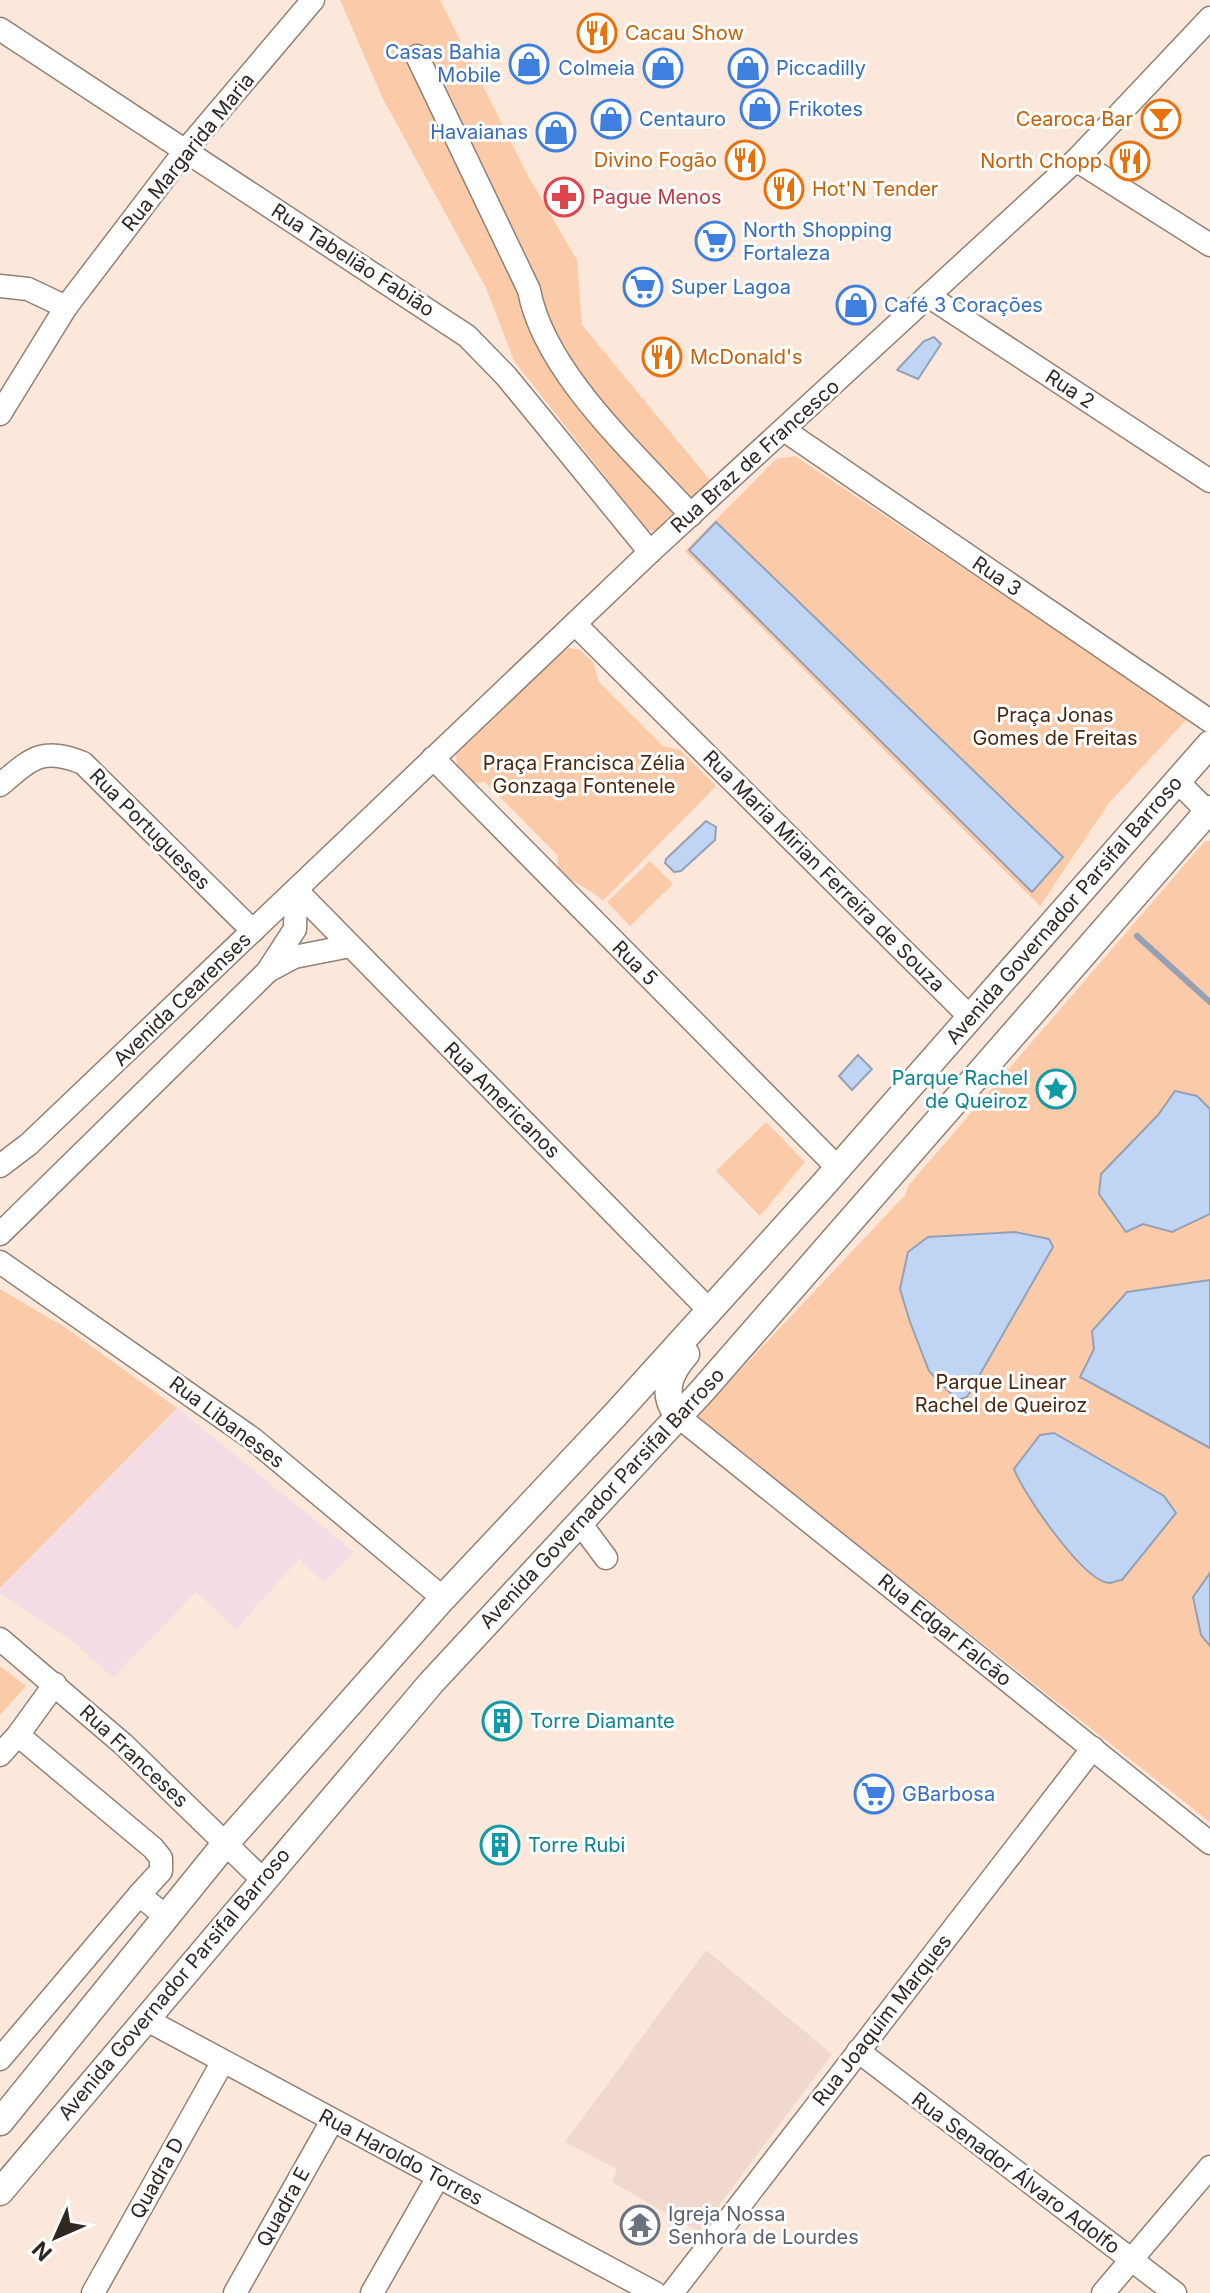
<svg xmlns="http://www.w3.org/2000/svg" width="1210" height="2293" viewBox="0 0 1210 2293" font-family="Inter,sans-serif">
<rect width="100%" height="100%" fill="#fce8db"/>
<polygon fill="#f4dbe4" points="177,1408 354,1552 324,1583 299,1559 236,1629 196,1592 113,1678 70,1639 0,1594 0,1588"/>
<polygon fill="#f1d8cf" points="706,1950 832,2054 699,2232 612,2182 617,2169 565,2142"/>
<g fill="#fbcba9">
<polygon points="340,0 440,0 528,176 577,260 582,325 715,486 660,530 650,531 643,525 514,361 486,288 382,97"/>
<polygon points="795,456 1188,718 1109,803 1040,906 685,551 776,459"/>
<path d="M564 647 580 650 593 662 599 682 663 746 680 750 716 786 603 901C588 887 573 884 558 870V856L485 782 473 783 457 766 456 754Z"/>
<polygon points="1205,841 1210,841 1210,1822 699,1421 698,1415 905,1195 908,1186"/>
<polygon points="650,861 673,884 630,926 607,902"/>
<polygon points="766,1122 805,1162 760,1216 716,1171"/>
<polygon points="0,1289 66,1328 177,1408 0,1588"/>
<polygon points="0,1666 26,1686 0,1715"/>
</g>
<g fill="#c0d5f4" stroke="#94a1b5" stroke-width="2">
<polygon points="934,337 941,344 918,379 897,370 924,341"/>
<polygon points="716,522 1063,857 1032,892 689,550"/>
<polygon points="706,821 716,827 715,840 681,871 674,872 665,863 666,859"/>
<polygon points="858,1055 872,1069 852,1090 839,1076"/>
<polygon points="1175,1091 1197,1096 1210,1109 1210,1214 1172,1232 1143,1224 1126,1232 1099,1194 1101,1174 1158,1115"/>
<polygon points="1015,1232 1049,1239 1053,1247 967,1397 957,1400 929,1371 910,1322 900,1289 908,1252 928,1237"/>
<polygon points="1210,1280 1210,1448 1080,1377 1094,1349 1092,1331 1127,1292"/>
<path d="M1054 1433 1164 1496 1176 1513 1122 1580C1120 1580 1111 1583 1109 1583 1083 1581 1023 1493 1014 1469L1040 1435Z"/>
<polygon points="1210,1573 1210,1646 1201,1635 1193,1597"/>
</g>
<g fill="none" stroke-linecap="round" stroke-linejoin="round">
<polyline stroke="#94a1b5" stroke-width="6" points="1137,936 1210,1002"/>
<defs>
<g id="minor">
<polyline points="0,29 467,336 506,376 650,552"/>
<path d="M417 56 529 290C544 372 635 453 691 515"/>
<polyline points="1076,160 1210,245"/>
<polyline points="0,286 28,289 66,307"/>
<polyline points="930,297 1210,481"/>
<polyline points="0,414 66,307 185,151 313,0"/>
<polyline points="784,430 1210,721"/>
<polyline points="575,624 970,1017"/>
<polyline points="433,758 838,1168"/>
<polyline points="1177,781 1210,814"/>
<path d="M0 785C31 759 42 746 83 763L253 931"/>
<polyline points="296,890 709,1310"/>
<polyline points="268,971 294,957 350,946"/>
<polyline points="0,1166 29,1144 650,552 1076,160 1210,18"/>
<polyline points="0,1234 267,972 295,929 296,890"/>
<polyline points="0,1262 253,1439 443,1598"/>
<polyline points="679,1417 1210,1843"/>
<polyline points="580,1523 606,1558"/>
<polyline points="0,1639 123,1744 263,1880"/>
<polyline points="18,1735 55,1684"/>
<polyline points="0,1755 18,1735 153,1848 161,1858 161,1871 139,1895 167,1917"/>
<polyline points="147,2020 655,2293"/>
<polyline points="858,2051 1175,2293"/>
<polyline points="0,2059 139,1895"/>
<polyline points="93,2293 222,2063"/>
<polyline points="235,2293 332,2121"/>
<polyline points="372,2293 438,2177"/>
<polyline points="672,2293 1093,1748"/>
<polyline points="1103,2293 1210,2167"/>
</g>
<g id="major">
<path d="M679 1417C661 1395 668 1374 686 1354"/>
<polyline points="0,2122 226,1843 443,1598 615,1415 824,1184 1210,744"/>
<polyline points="0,2192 431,1683 703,1390 1210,809"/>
</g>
</defs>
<use href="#minor" stroke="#918074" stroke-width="25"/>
<use href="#major" stroke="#918074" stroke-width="29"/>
<use href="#minor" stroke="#fff" stroke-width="22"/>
<use href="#major" stroke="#fff" stroke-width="26"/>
</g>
<defs>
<symbol id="restaurant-ring" viewBox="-11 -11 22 22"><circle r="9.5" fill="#fff" stroke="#e8710a" stroke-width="1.5"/><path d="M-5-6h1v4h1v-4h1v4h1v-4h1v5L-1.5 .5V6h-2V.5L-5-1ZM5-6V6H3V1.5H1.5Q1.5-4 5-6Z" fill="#e8710a"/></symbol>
<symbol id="shop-ring" viewBox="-11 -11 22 22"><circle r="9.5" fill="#fff" stroke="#3f7fe0" stroke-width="1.5"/><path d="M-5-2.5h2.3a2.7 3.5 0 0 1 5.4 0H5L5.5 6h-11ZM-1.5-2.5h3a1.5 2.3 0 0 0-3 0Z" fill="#3f7fe0"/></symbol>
<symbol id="bar-ring" viewBox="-11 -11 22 22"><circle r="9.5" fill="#fff" stroke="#e8710a" stroke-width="1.5"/><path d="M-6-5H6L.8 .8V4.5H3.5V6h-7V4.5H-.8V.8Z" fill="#e8710a"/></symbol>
<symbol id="pharmacy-ring" viewBox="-11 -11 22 22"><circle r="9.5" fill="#fff" stroke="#e0444e" stroke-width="1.5"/><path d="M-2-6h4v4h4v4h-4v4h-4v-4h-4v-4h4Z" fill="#e0444e"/></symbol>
<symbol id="supermarket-ring" viewBox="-11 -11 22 22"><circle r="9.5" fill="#fff" stroke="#3f7fe0" stroke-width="1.5"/><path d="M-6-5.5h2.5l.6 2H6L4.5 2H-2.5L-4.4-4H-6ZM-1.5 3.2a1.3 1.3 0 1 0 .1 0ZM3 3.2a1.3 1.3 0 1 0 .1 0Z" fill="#3f7fe0"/></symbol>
<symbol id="sight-ring" viewBox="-11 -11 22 22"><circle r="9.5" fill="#fff" stroke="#0f9aa8" stroke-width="1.5"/><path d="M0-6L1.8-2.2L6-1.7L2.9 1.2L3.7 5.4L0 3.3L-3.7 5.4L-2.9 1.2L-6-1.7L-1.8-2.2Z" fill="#0f9aa8"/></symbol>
<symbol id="building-ring" viewBox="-11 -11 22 22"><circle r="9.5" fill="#fff" stroke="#0f9aa8" stroke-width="1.5"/><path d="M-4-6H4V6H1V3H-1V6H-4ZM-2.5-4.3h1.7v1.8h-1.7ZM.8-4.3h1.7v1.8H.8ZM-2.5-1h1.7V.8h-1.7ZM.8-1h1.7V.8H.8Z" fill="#0f9aa8"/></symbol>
<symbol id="temple-ring" viewBox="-11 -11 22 22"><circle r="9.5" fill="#fff" stroke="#6b7280" stroke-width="1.5"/><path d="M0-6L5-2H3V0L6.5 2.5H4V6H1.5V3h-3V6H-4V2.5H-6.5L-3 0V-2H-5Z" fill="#6b7280"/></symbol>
</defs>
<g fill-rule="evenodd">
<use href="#restaurant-ring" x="575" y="11" width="44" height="44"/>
<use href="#shop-ring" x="507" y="42" width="44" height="44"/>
<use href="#shop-ring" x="641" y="46" width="44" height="44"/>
<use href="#shop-ring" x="726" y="46" width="44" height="44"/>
<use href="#shop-ring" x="738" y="87" width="44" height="44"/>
<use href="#shop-ring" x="589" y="97" width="44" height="44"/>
<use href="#bar-ring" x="1139" y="97" width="44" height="44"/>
<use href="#shop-ring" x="534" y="110" width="44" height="44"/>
<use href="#restaurant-ring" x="723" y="138" width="44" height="44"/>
<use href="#restaurant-ring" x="1108" y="139" width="44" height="44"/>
<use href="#restaurant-ring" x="762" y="167" width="44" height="44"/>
<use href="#pharmacy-ring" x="542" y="175" width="44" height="44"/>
<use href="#supermarket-ring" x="693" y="219" width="44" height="44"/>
<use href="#supermarket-ring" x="621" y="265" width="44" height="44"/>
<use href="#shop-ring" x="834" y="283" width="44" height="44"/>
<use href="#restaurant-ring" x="640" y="335" width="44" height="44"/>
<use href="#sight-ring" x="1034" y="1067" width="44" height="44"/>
<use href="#building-ring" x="480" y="1699" width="44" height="44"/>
<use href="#supermarket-ring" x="852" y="1772" width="44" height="44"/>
<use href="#building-ring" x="478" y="1823" width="44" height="44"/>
<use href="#temple-ring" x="618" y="2203" width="44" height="44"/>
</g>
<g text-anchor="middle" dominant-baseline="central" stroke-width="6" stroke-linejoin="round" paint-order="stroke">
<g font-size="20" fill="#c56008" stroke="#fff" text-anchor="start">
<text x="625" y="33">Cacau Show</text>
<text x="1133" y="119" text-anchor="end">Cearoca Bar</text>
<text x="717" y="160" text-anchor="end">Divino Fogão</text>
<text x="1102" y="161" text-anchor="end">North Chopp</text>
<text x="812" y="189">Hot'N Tender</text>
<text x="690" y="357">McDonald's</text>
</g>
<g font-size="20" fill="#366cbe" stroke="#fff" text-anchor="start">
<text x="501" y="52" text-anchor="end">Casas Bahia<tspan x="501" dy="23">Mobile</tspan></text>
<text x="635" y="68" text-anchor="end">Colmeia</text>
<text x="776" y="68">Piccadilly</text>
<text x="788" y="109">Frikotes</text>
<text x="639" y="119">Centauro</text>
<text x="528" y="132" text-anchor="end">Havaianas</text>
<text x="743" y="230">North Shopping<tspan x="743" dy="23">Fortaleza</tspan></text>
<text x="671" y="287">Super Lagoa</text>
<text x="884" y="305">Café 3 Corações</text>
<text x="902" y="1794">GBarbosa</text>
</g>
<g font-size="20" fill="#2e2722" stroke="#fff">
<text transform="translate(188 152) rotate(-51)">Rua Margarida Maria</text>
<text transform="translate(353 260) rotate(33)">Rua Tabelião Fabião</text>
<text transform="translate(1070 389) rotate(33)">Rua 2</text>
<text transform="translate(755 456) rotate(-42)">Rua Braz de Francesco</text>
<text transform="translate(997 576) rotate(34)">Rua 3</text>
<text transform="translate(150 829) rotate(45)">Rua Portugueses</text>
<text transform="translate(824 871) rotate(45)">Rua Maria Mirian Ferreira de Souza</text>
<text transform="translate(1064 910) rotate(-49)">Avenida Governador Parsifal Barroso</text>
<text transform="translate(635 963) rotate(45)">Rua 5</text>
<text transform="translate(182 999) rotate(-44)">Avenida Cearenses</text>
<text transform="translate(502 1100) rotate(45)">Rua Americanos</text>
<text transform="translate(227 1422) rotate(37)">Rua Libaneses</text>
<text transform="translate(602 1498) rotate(-47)">Avenida Governador Parsifal Barroso</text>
<text transform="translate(945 1630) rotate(39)">Rua Edgar Falcão</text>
<text transform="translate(134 1756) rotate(43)">Rua Franceses</text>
<text transform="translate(174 1984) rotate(-50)">Avenida Governador Parsifal Barroso</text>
<text transform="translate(882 2020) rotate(-52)">Rua Joaquim Marques</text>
<text transform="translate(401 2157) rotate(28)">Rua Haroldo Torres</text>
<text transform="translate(1016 2173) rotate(37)">Rua Senador Álvaro Adolfo</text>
<text transform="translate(157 2178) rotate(-61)">Quadra D</text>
<text transform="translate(283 2207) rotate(-61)">Quadra E</text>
</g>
<g font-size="20" fill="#be3a42" stroke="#fff" text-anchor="start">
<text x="592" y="197">Pague Menos</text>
</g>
<g font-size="20" fill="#4a2910" stroke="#fff">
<text x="1055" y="715">Praça Jonas<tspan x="1055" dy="23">Gomes de Freitas</tspan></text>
<text x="584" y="763">Praça Francisca Zélia<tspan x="584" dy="23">Gonzaga Fontenele</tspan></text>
<text x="1001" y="1382">Parque Linear<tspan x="1001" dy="23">Rachel de Queiroz</tspan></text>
</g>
<g font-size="20" fill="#0d838f" stroke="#fff" text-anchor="start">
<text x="1028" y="1078" text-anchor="end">Parque Rachel<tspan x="1028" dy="23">de Queiroz</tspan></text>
<text x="530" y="1721">Torre Diamante</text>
<text x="528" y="1845">Torre Rubi</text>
</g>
<g font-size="20" fill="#5b616d" stroke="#fff" text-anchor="start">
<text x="668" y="2214">Igreja Nossa<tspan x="668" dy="23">Senhora de Lourdes</tspan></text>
</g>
</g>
<g transform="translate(56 2237) rotate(225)" stroke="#ffffff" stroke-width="6" paint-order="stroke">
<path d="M0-6L14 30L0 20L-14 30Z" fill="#2e2722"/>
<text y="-12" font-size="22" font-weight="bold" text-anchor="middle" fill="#2e2722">N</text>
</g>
</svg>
